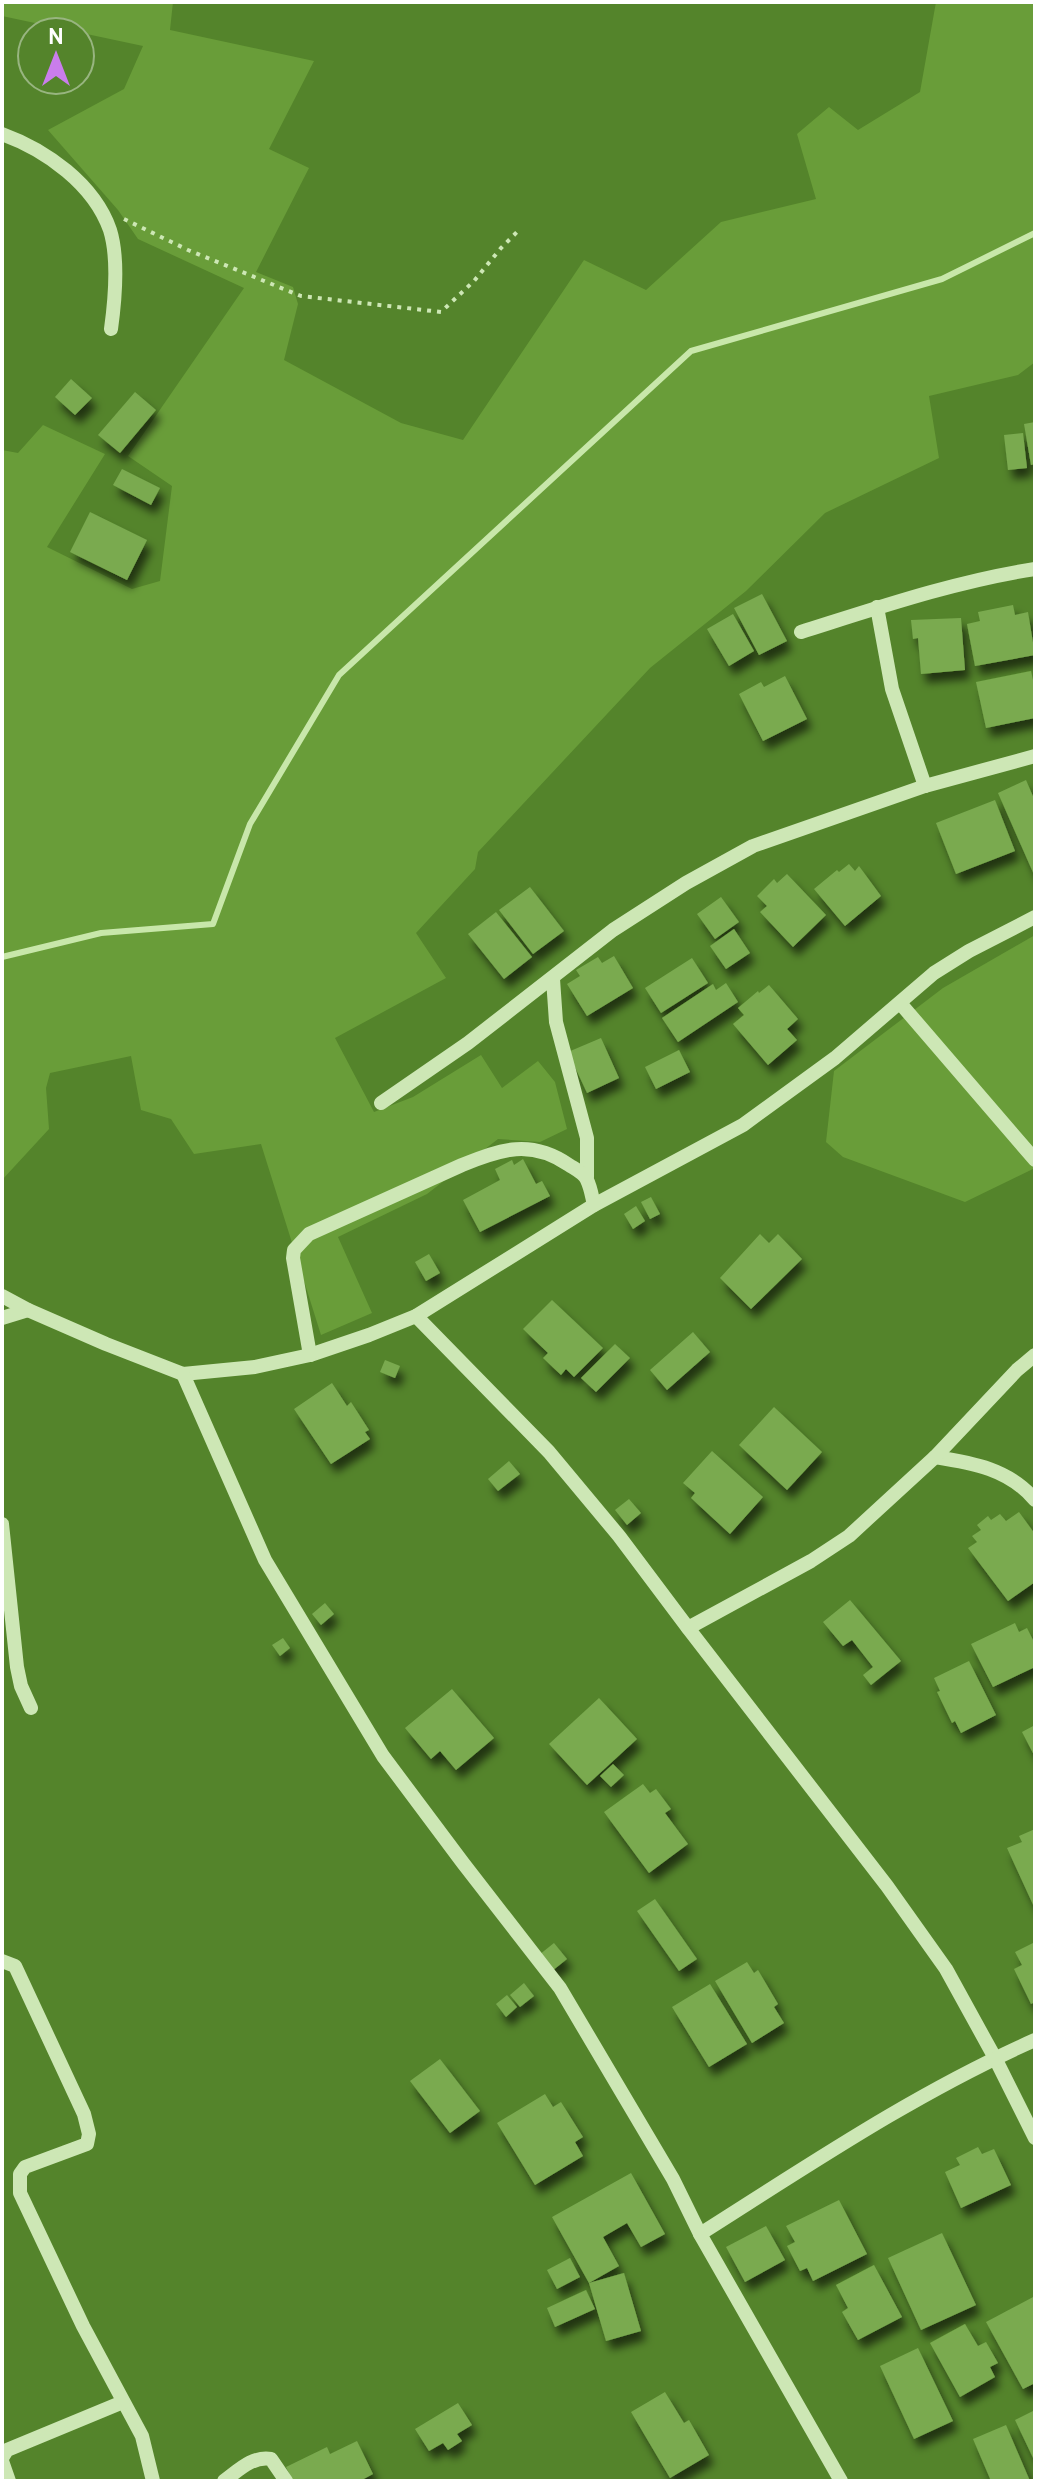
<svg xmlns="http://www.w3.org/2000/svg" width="1037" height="2483" viewBox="0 0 1037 2483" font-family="Overpass,sans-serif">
<defs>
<filter id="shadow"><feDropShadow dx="5" dy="9" stdDeviation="4" flood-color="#0009"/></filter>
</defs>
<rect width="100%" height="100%" fill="#54842b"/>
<g fill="#699d39">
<polygon points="2,2 173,2 170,30 314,61 269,149 309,168 256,272 293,287 298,304 284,360 401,423 463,440 584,260 646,290 721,222 816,199 797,134 829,107 858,130 920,92 936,2 1035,2 1035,362 1018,375 929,396 939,458 825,513 746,591 650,668 478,852 475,869 416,933 446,978 335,1038 374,1112 413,1097 481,1055 502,1088 538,1061 555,1082 567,1129 540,1142 498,1139 427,1194 338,1237 372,1313 321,1335 261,1144 194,1154 171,1119 141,1110 131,1056 50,1073 46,1088 49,1129 2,1180 2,450 18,453 43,425 105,454 47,547 132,589 160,581 172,486 128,456 244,288 138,239 118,210 48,130 124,89 143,46 2,16"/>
<polygon points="1035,935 1035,1168 965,1202 843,1157 826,1142 834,1071 943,988"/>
</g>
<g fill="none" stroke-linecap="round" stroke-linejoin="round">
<polyline stroke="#c8e7aa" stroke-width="6" points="2,957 101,933 213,924 250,824 339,675 691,351 942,279 1035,233"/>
</g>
<g fill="#7aaa50" filter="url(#shadow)">
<polygon points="71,379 92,398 75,415 55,397"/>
<polygon points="135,392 156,410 120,453 98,435"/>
<polygon points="1035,422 1035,464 1031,465 1024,424"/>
<polygon points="1023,433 1027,468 1008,470 1004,435"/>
<polygon points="122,469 160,488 151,505 113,485"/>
<polygon points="90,512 147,540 127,580 70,552"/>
<polygon points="762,594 787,641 759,655 734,608"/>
<polygon points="1013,605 1015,615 1028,612 1035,655 975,666 967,624 980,621 978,612"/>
<polygon points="733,614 754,651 729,666 707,629"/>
<polygon points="961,618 965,670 921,674 918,638 913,639 911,620"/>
<polygon points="1031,671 1035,689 1035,718 986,728 976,682"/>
<polygon points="785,676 807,719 763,741 739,694 761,682 764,687"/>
<polygon points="1026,780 1035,801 1035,877 998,793"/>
<polygon points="995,800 1015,851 956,874 936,823"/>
<polygon points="849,864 855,871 859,866 881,896 845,926 814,889 837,870 839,872"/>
<polygon points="787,874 826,915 793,947 760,912 767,906 757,896 774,879 777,883"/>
<polygon points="530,887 564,931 533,954 499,910"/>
<polygon points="721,897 739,922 715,939 697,914"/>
<polygon points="496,912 532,957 504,979 468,934"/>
<polygon points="734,929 750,953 726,969 710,946"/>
<polygon points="614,956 633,988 587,1016 567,984 580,976 576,970 598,957 602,963"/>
<polygon points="692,958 708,983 661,1013 645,988"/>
<polygon points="726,983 738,1002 678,1042 662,1018 713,984 716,990"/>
<polygon points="769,985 798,1019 787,1029 797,1040 768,1065 733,1024 744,1015 738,1008 758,991 759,993"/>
<polygon points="601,1038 619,1078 587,1093 568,1052"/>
<polygon points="679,1050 690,1072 656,1089 645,1067"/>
<polygon points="523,1159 536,1184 542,1181 550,1196 480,1232 463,1200 500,1180 495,1169 512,1160 514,1165"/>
<polygon points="651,1197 660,1214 650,1219 641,1202"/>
<polygon points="636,1206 645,1221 633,1229 624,1214"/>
<polygon points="760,1234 769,1243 778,1234 802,1259 751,1309 720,1278"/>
<polygon points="429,1254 440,1273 426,1281 415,1262"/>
<polygon points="552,1300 603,1348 574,1377 566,1369 561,1375 543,1358 548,1353 523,1329"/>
<polygon points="693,1332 710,1352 667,1390 650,1370"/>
<polygon points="615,1344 630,1358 596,1392 581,1378"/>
<polygon points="385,1360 400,1366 395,1378 380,1372"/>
<polygon points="332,1383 347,1406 351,1402 369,1430 365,1432 370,1439 331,1464 294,1409"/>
<polygon points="774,1407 822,1452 787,1490 739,1445"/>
<polygon points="712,1451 763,1497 730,1534 691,1498 695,1493 683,1483"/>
<polygon points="509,1461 520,1474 498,1491 488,1479"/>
<polygon points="629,1499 641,1513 627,1525 615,1510"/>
<polygon points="1019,1512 1035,1534 1035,1582 1008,1601 968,1548 977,1542 972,1536 981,1530 977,1525 988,1516 991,1520 1000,1514 1006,1521"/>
<polygon points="850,1600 901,1661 871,1685 863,1675 873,1667 852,1640 843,1646 823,1622"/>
<polygon points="325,1603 334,1614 321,1625 312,1614"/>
<polygon points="1015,1623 1019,1632 1027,1628 1035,1644 1035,1667 993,1687 971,1644"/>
<polygon points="283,1638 290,1648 280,1656 272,1645"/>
<polygon points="969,1661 996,1715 961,1733 955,1721 952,1723 937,1692 940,1691 934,1678"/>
<polygon points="452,1689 494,1738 456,1770 440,1751 431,1759 405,1728"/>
<polygon points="599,1698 637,1739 587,1785 549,1744"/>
<polygon points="1035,1725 1035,1757 1022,1732"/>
<polygon points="613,1764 624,1775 611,1787 600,1776"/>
<polygon points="643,1784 650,1793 656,1789 671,1809 665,1813 688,1844 649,1873 604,1812"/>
<polygon points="1035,1829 1035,1909 1007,1848 1022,1842 1019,1836"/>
<polygon points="655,1899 697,1959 679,1971 637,1911"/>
<polygon points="1035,1942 1035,2002 1031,2004 1014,1969 1022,1965 1015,1952"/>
<polygon points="554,1943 567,1959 552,1971 539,1955"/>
<polygon points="747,1962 754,1973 758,1970 778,2004 774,2007 784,2023 752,2043 715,1981"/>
<polygon points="524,1983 534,1996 520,2007 510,1995"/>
<polygon points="710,1984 747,2044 709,2067 672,2007"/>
<polygon points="507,1995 517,2007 506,2017 496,2004"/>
<polygon points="440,2059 480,2111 450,2133 410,2081"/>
<polygon points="545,2094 553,2107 561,2102 583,2137 575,2142 583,2156 535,2185 497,2123"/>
<polygon points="978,2147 982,2154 994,2149 1011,2185 961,2208 945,2172 960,2165 956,2158"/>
<polygon points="631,2173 665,2234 641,2247 627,2223 603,2237 619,2266 589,2283 552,2217"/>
<polygon points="839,2200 867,2254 813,2281 807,2268 800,2271 787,2246 795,2242 786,2226"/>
<polygon points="766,2226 785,2260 745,2282 726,2247"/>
<polygon points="942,2233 976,2305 921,2330 888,2258"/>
<polygon points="570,2258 580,2277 557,2289 547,2270"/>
<polygon points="874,2265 902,2317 858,2340 842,2312 848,2308 836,2285"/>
<polygon points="624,2273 641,2331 606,2341 589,2283"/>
<polygon points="586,2290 595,2309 555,2327 547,2308"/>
<polygon points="1035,2296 1035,2383 1023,2389 986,2322"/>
<polygon points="965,2324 978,2346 986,2342 998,2363 990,2367 995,2377 960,2397 930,2343"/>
<polygon points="918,2348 953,2421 914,2439 880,2366"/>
<polygon points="665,2392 684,2423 689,2420 709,2455 670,2478 631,2412"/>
<polygon points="458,2403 472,2425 457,2434 462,2441 448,2450 443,2443 429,2451 415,2429"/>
<polygon points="1035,2410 1035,2462 1015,2420"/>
<polygon points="1006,2425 1030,2481 991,2481 973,2439"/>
<polygon points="357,2441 373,2474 360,2481 293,2481 286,2467 327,2447 330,2454"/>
</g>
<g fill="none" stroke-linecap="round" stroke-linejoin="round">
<polyline stroke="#cde7b5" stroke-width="4" stroke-dasharray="4 6" stroke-linecap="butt" points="124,219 188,250 301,296 441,312 474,281 501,248 520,229"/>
<g stroke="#cde7b5" stroke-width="14">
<path d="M2 134C46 150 94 184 110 230 119 259 115 300 111 329"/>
<polyline points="877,607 892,689 925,786"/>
<path d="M801 632C877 608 956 581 1035 569"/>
<polyline points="553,979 556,1022 587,1138 587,1177"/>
<polyline points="900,1003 1035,1160"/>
<polyline points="381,1103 468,1043 613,930 686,883 753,846 925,786 1035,756"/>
<polyline points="2,1296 28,1310 106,1344 183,1374 255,1367 310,1355 369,1335 416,1316 594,1205 743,1125 835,1058 934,973 969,951 1035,917"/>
<polyline points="416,1316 549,1452 619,1536 688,1628 887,1886 946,1969 995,2058 1035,2138"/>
<polyline points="2,1318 28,1310"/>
<path d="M310 1355 293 1258 294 1250 309 1234 462 1165C501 1149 531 1139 569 1165 575 1169 584 1173 587 1180 591 1188 592 1197 594 1205"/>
<polyline points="183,1374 265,1560 383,1756 463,1863 560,1988 673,2179 700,2234 841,2481"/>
<path d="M935 1457C973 1463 1009 1469 1035 1500"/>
<polyline points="2,1524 17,1667 21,1686 31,1708"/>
<polyline points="688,1628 811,1561 849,1536 935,1457 1017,1370 1035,1355"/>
<polyline points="2,1961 15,1966 84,2114 89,2134 87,2144 25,2167 20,2174 20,2193 83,2326 142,2436 153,2481"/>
<path d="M700 2234C809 2165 917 2092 1035 2040"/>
<polyline points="2,2458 7,2450 123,2402"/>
<polyline points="2,2461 9,2481"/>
<path d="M224 2481C239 2470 252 2456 271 2459L286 2481"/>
</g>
</g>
<rect width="1037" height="2483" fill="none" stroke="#ffffff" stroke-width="8"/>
<g transform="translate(56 56)"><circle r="38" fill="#54842b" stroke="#98b580" stroke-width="2"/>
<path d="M0-6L14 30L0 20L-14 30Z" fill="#ca7dec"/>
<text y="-12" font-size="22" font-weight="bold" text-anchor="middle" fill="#ffffff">N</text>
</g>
</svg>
